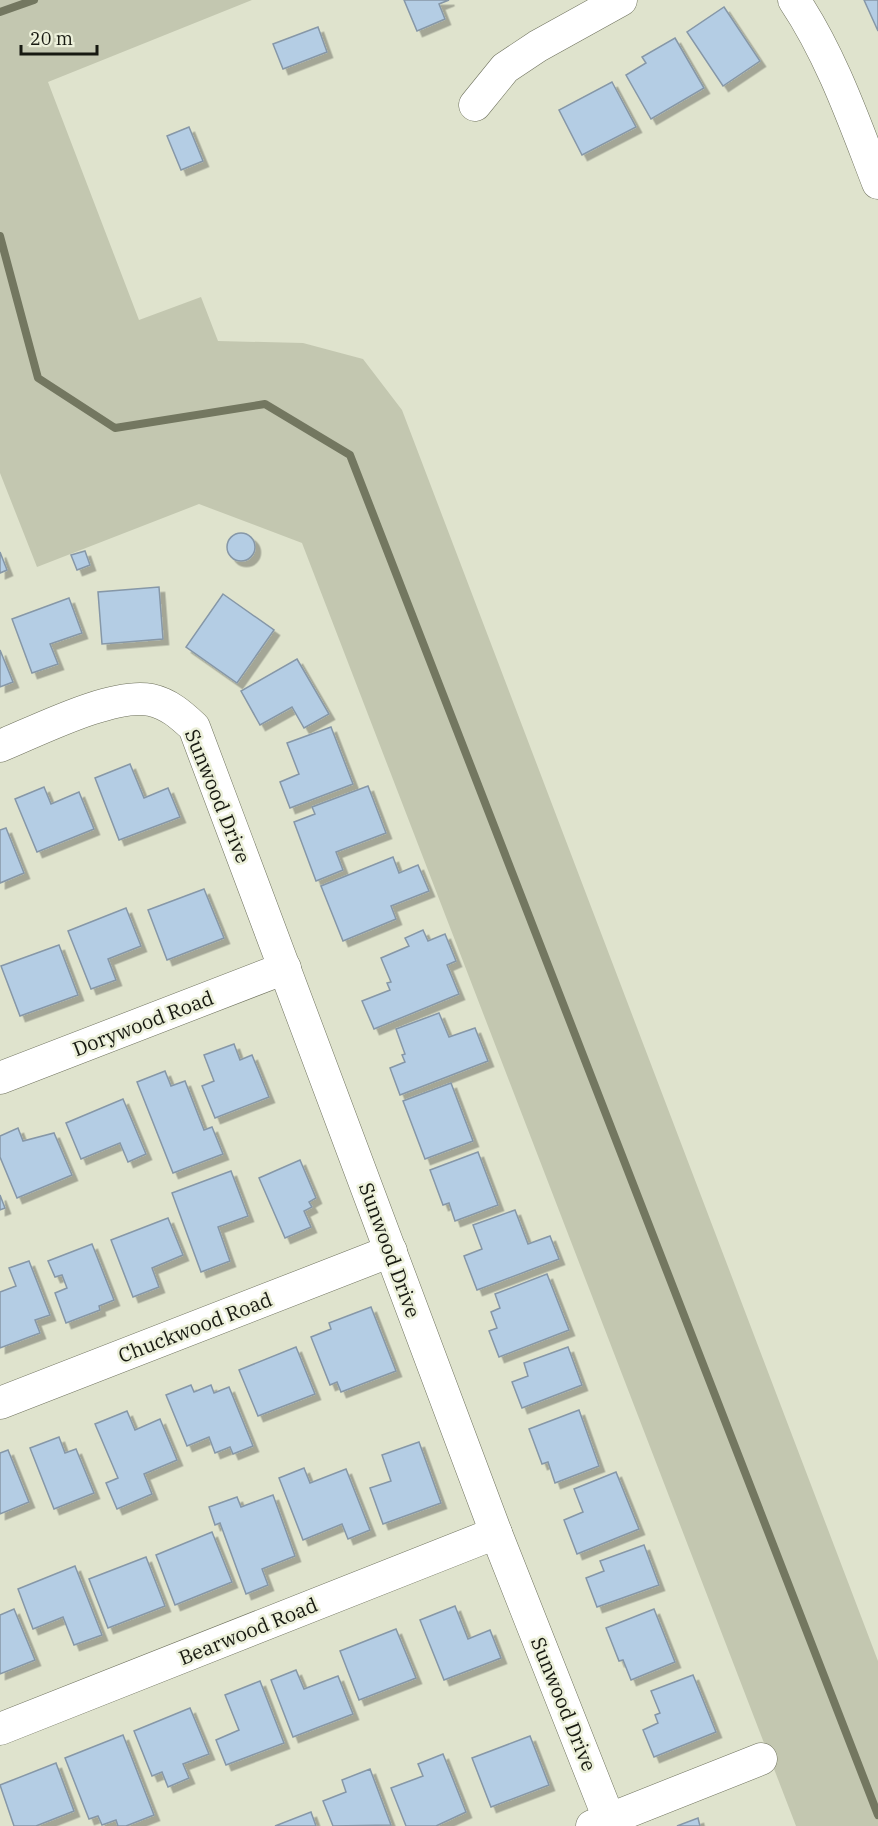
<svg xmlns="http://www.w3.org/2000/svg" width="878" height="1826" viewBox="0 0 878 1826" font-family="'IBM Plex Serif',serif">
<defs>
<filter id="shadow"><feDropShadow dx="5.5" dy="5.5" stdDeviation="0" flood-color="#0004"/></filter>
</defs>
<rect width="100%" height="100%" fill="#dfe3cd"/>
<polygon fill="#c3c7b0" points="0,0 252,0 48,82 139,320 201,297 218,341 303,343 363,359 402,410 878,1661 878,1826 796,1826 302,543 199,504 37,567 0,473"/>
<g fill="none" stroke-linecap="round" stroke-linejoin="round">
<g stroke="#737760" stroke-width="8">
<polyline points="0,12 34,0"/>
<polyline points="0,236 38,378 115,428 265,404 350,455 878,1815"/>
</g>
</g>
<g fill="#b4cde4" stroke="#8697a7" stroke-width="1.5" filter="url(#shadow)">
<polygon points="404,0 449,0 439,4 445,19 417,31"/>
<polygon points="864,0 878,0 878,31"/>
<polygon points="724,7 760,61 723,86 687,32"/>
<polygon points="318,27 327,52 283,69 273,44"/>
<polygon points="675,38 704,88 651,119 626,75 646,63 642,57"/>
<polygon points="612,82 636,127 582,155 559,110"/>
<polygon points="189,127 203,161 181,170 167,136"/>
<circle cx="241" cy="547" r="14"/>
<polygon points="85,551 90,565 77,570 71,555"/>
<polygon points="0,552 7,570 0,573"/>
<polygon points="159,587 163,639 102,644 98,592"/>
<polygon points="223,594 274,630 237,683 186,647"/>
<polygon points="69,598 82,633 50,644 58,664 32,673 12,619"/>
<polygon points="0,650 13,682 0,687"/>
<polygon points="297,659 329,714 304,728 292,707 260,725 241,691"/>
<polygon points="331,727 353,784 290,808 280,782 299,774 287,743"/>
<polygon points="130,764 144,798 168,788 180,817 119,840 95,778"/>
<polygon points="368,786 386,833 336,852 343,870 316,881 294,822 315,814 312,807"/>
<polygon points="44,787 51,804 79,792 94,829 37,852 15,799"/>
<polygon points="6,828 24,873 0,883 0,830"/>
<polygon points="393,857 399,873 418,865 429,891 391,906 396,919 343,941 321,886"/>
<polygon points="204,889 224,938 167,960 148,910"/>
<polygon points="126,908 141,946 108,959 116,980 91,989 68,931"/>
<polygon points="423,930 428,941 445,934 456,961 447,965 459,994 374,1029 362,1001 390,990 387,983 391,982 381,958 409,946 405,938"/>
<polygon points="59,945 78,995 20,1016 1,966"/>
<polygon points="439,1013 449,1037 475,1028 488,1061 400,1095 390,1068 405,1062 402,1055 405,1054 396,1029"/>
<polygon points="234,1044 240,1060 252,1055 269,1097 215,1118 202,1086 214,1081 204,1055"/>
<polygon points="165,1071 171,1086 185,1081 204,1130 212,1127 223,1154 173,1173 137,1082"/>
<polygon points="451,1083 473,1141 425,1159 403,1101"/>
<polygon points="123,1099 146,1154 128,1162 120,1143 81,1159 66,1123"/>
<polygon points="18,1128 23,1141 54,1133 72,1175 17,1198 0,1157 0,1136"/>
<polygon points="478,1152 498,1205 455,1221 449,1203 443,1205 430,1170"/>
<polygon points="300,1160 316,1198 309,1202 312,1207 304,1211 311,1227 285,1238 259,1178"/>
<polygon points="231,1171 248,1216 218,1227 230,1261 201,1272 172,1193"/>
<polygon points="0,1195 5,1208 0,1210"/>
<polygon points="515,1210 528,1244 550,1236 559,1259 477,1290 464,1256 482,1249 473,1225"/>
<polygon points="168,1218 183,1255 152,1268 159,1287 133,1297 111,1240"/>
<polygon points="92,1244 114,1300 99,1306 100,1310 66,1323 55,1293 67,1288 62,1275 55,1277 48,1261"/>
<polygon points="29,1261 50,1315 35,1320 40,1333 0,1348 0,1292 16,1286 9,1268"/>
<polygon points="547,1274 569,1330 499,1357 489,1331 497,1328 491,1312 500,1308 495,1294"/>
<polygon points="371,1307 396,1371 341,1392 337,1382 330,1385 311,1337 331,1329 329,1323"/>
<polygon points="296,1347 315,1394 258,1416 239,1370"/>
<polygon points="568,1347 582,1385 522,1408 512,1382 528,1376 524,1363"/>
<polygon points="191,1385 194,1392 211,1385 214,1393 229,1387 253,1446 233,1454 230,1447 215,1453 209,1437 187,1446 166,1395"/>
<polygon points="579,1410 599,1466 555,1483 548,1462 542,1464 529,1429"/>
<polygon points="127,1411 135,1430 160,1419 177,1460 144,1474 152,1494 117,1509 106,1483 118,1478 95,1424"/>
<polygon points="59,1437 65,1453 76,1449 94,1493 54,1509 30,1448"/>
<polygon points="419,1442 441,1503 383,1524 370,1488 391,1481 382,1455"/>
<polygon points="8,1450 29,1502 0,1514 0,1453"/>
<polygon points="304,1468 310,1483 346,1469 370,1530 348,1539 342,1524 303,1540 279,1478"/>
<polygon points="616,1472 639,1529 577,1554 564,1520 583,1512 574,1489"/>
<polygon points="273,1495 295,1556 262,1569 268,1585 246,1594 220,1523 215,1525 209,1507 237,1497 241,1507"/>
<polygon points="212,1532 232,1582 175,1605 156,1555"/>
<polygon points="644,1545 659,1585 597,1607 586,1578 604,1571 600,1561"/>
<polygon points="146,1557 165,1606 108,1628 89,1579"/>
<polygon points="75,1566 102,1635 74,1645 63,1617 33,1629 18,1589"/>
<polygon points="455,1606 468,1639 490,1630 501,1658 444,1680 420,1620"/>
<polygon points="14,1609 35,1660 0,1674 0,1615"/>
<polygon points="654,1609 675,1662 631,1680 623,1660 619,1661 606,1628"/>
<polygon points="396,1629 416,1678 359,1700 340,1651"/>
<polygon points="296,1670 304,1689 338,1676 353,1714 293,1737 271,1680"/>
<polygon points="693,1675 716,1732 654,1757 643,1730 658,1723 655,1715 660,1713 651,1691"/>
<polygon points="260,1681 284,1743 226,1765 216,1740 239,1730 225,1695"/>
<polygon points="190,1708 209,1754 183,1764 189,1778 168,1787 162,1772 152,1776 134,1731"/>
<polygon points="123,1735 154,1815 126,1826 118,1826 116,1820 102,1825 98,1816 89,1819 65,1758"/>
<polygon points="530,1736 549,1785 491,1807 472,1758"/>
<polygon points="443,1754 466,1812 436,1826 406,1826 391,1788 423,1776 418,1764"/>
<polygon points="56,1763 74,1811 36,1826 14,1826 0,1785"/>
<polygon points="370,1769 391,1825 333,1826 323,1801 346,1792 342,1780"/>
<polygon points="311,1812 316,1826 275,1826"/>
<polygon points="698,1818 700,1826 677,1826"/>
</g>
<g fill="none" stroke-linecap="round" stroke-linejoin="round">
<defs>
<g id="minor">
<path d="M794 0C831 55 854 121 878 183"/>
<polyline points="475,105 505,68 538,46 621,0"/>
<path d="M0 746C37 731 113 692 151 700 169 704 181 715 194 727L496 1533 609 1819"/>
<polyline points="0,1078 285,968"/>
<polyline points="0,1403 391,1251"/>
<polyline points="0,1729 496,1533"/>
<polyline points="592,1826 761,1759"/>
</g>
</defs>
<use href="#minor" stroke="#6e715d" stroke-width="33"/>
<use href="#minor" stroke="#fff" stroke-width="32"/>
</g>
<g text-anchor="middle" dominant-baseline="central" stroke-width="5" stroke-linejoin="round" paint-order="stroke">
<g font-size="20" fill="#171911" stroke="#ecf0da">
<text transform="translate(218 796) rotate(68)">Sunwood Drive</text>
<text transform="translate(143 1023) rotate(-21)">Dorywood Road</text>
<text transform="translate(390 1250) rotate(70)">Sunwood Drive</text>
<text transform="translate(195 1327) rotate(-21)">Chuckwood Road</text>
<text transform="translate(248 1631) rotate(-22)">Bearwood Road</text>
<text transform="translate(564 1704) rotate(68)">Sunwood Drive</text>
</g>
</g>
<path d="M21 45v9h76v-9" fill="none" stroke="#171911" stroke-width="3"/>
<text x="30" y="45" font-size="18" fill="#171911" stroke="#ecf0da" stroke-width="4.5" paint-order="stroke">20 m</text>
</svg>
